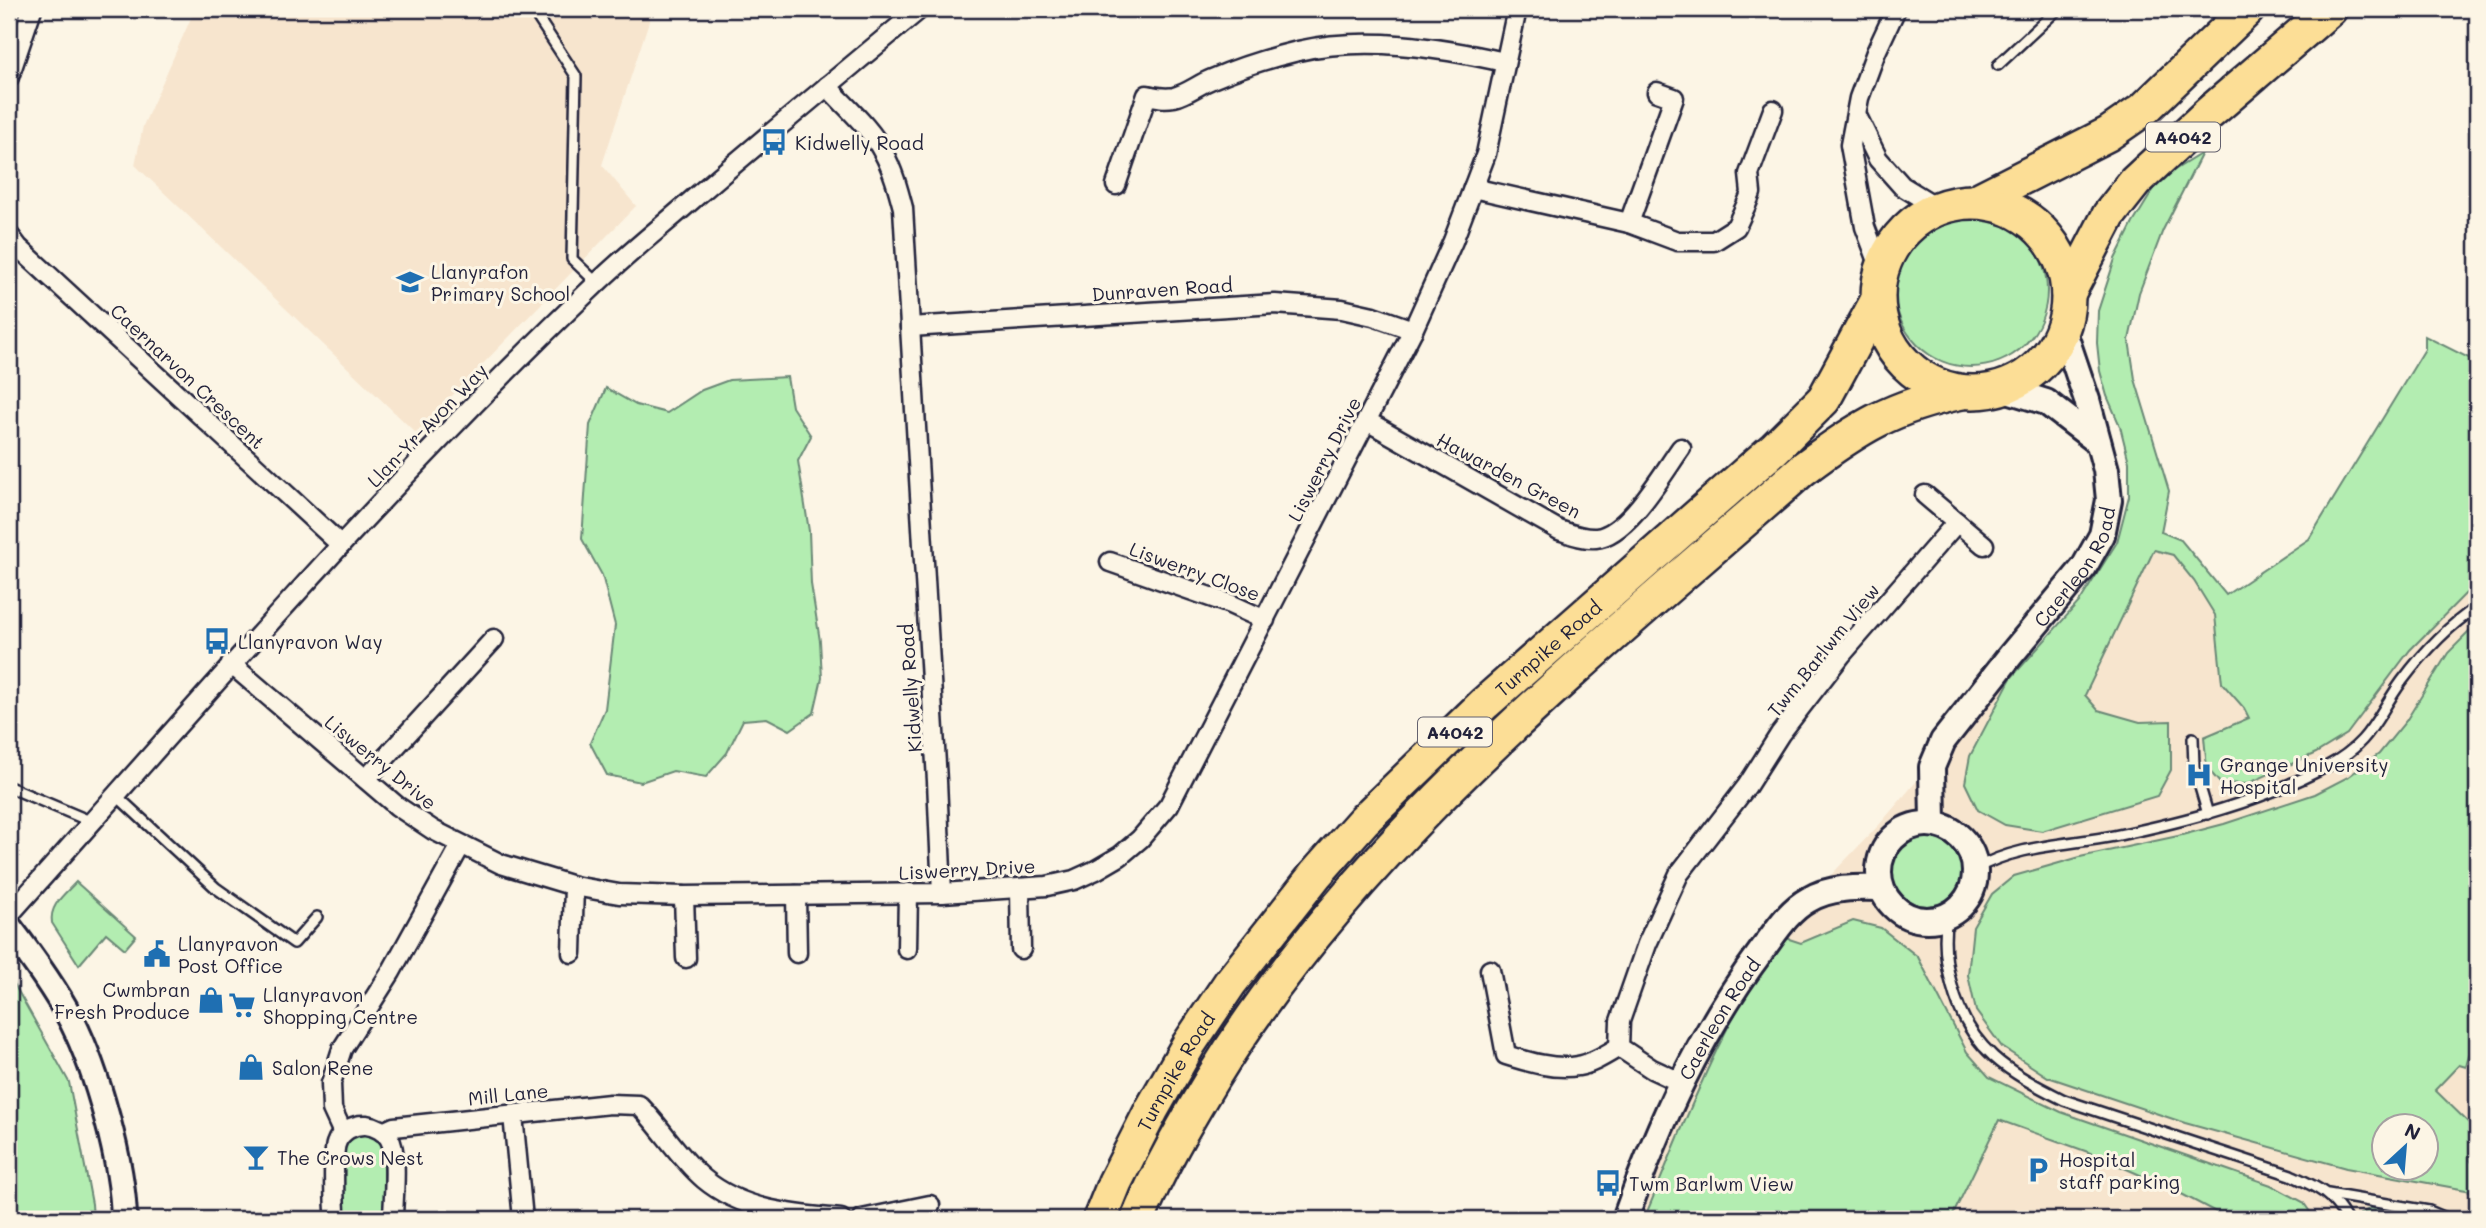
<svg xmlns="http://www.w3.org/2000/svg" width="2486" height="1228" viewBox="0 0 2486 1228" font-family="Mali,sans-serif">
<rect width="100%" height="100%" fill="#fcf5e5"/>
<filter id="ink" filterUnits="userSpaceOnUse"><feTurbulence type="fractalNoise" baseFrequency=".0143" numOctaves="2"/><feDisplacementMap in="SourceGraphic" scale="14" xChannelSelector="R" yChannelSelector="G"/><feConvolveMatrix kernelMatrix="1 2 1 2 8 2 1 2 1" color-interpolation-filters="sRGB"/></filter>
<g filter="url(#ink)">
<g fill="#f7e5ce" fill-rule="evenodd">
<polygon points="195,9 653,9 602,165 636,206 416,433 135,165 143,126"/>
<path d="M2425 336 2477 362V1219H1637L1674 1122 1705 1061 1767 958 1808 899 1879 825 1964 726 2045 642 2080 601 2117 543 2122 526 2181 540 2226 595 2310 539 2425 349ZM2384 1126H2426V1168H2384Z"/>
</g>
<g fill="#b3edb1" stroke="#6a8876" stroke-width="2" fill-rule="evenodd">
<polygon points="2202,153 2163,230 2139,293 2129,340 2135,379 2169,491 2161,532 2181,540 2226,595 2309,539 2425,349 2425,336 2477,362 2477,585 2471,588 2410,650 2347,734 2316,753 2247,784 2220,783 2207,768 2204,737 2249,718 2244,708 2222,683 2215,615 2194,581 2173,555 2154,550 2085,695 2098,710 2140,722 2171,721 2171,770 2157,796 2042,831 2005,825 1978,810 1965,783 1970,756 2011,678 2080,601 2117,542 2129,496 2129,462 2120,426 2107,396 2100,371 2097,343 2098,311 2115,259 2133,223 2160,179"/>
<circle cx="1971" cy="291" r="76"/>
<polygon points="787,377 792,407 811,436 798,461 809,531 811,584 820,641 822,678 814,713 790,730 767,718 743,720 727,753 706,777 673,771 641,782 607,775 590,743 605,709 615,625 602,575 582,539 590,425 606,388 636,405 667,413 702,390 729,380"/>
<path d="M2477 624V1059L2469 1055 2466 1067 2459 1065 2435 1090 2473 1127 2477 1122V1146L2470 1160 2477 1169V1192L2346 1168 2185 1123 2048 1077 2002 1047 1976 1011 1968 975 1973 927 1992 894 2014 876 2080 857 2178 836 2224 824 2315 794 2348 777 2379 754 2406 721 2448 653ZM2384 1126H2426V1168H2384Z"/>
<circle cx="1927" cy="871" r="35"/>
<path d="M76 882 136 936 125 949 106 933 79 965 52 923C49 905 65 894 76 882Z"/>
<path d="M1853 921 1881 928 1918 957 1967 1052 1989 1077 2061 1112 2271 1185 2303 1202 2315 1219H2229L2172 1189 2088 1152 1999 1120 1951 1219H1644C1684 1125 1722 1019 1783 937L1801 943Z"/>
<polygon points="9,975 69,1082 92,1204 93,1219 9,1219"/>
<polygon points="374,1132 386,1148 385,1211 381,1219 346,1219 342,1208 344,1152 348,1139 353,1134"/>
<polygon points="2371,1208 2411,1219 2360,1219 2360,1214"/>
</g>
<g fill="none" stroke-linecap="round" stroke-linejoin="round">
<defs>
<g id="lane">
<polyline points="532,9 576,76 572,259 597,283"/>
<polyline points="1998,65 2058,9"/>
<polyline points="2193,738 2194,767 2208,814"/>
<polyline points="9,787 92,822"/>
<polyline points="117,796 216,888 294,943 317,917"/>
<path d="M1975 869C2017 845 2067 845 2114 836 2187 821 2259 802 2326 767 2372 742 2374 720 2402 681 2423 653 2448 626 2477 607"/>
<path d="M1947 917C1943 941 1945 962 1952 986 1969 1050 2008 1072 2064 1100L2291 1175C2317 1187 2332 1193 2346 1219"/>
<polyline points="2328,1194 2429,1211 2448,1219"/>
</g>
<g id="street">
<polyline points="9,77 32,9"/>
<path d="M827 86C846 107 870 127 883 152 893 170 898 189 903 208L937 781 942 893"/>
<polyline points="1857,116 1878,159 1902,186 1938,208"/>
<path d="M1116 185 1147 95C1156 97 1164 99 1174 97 1187 94 1199 84 1212 79 1240 67 1269 58 1298 51 1365 36 1438 47 1504 62"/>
<polyline points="1473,188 1629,223 1677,241 1714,241 1736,227 1747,203 1751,193 1749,174 1773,110"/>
<polyline points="1629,223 1674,98 1657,92"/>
<polyline points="9,235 18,247 341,545"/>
<polyline points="1881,269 1865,227 1850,145 1859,98 1876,52 1896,9"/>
<polyline points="910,327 1275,304 1342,309 1373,316 1413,330"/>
<path d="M1367 421 1559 530C1571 534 1583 539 1596 538 1628 535 1663 473 1681 448"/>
<polyline points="1925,495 1984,545"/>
<polyline points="1110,562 1230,604 1265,620"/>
<polyline points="231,664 397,806 433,830 501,864 574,886 619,894 684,896 942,893 1047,886 1074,880 1096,870 1120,856 1140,839 1169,805 1413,330 1453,241 1486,154 1517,9"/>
<polyline points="366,779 494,639"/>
<polyline points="1020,889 1021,949"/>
<polyline points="796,895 797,953"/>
<polyline points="684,896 686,958"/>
<path d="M9 915C200 702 387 483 595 285 626 255 660 228 692 200 768 135 844 72 920 9"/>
<polyline points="907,949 908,893"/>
<polyline points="572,953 574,886"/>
<path d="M1490 970 1506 1055C1528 1062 1555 1070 1578 1066 1592 1064 1607 1054 1619 1047"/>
<polyline points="1680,1082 1652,1069 1619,1047 1620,1021 1647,944 1679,874 1747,786 1780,734 1842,654 1957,522"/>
<polyline points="513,1115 523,1219"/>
<path d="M383 1132 394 1127 610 1104 639 1105C662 1128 679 1158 704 1179 742 1211 794 1215 841 1219"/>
<polyline points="343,1133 332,1109 331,1083 342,1049 391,972 461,845"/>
<path d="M336 1219C334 1209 333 1153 336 1144 340 1131 354 1124 366 1125 374 1126 385 1131 389 1138 399 1154 393 1200 393 1219"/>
<polyline points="862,1219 930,1205"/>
</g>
<g id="secondary">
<polyline points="2001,388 2046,402 2098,442"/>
<path id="s1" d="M1933 822 1932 767 1943 741 2010 656 2084 567 2102 535 2109 500 2106 470 2087 400 2063 329"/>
<circle cx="1927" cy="872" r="48"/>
<path d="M9 927C32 957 54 987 72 1021 97 1071 123 1163 124 1219"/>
<path id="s2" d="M1625 1219C1659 1123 1700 1033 1762 950 1775 933 1788 911 1808 900 1829 887 1857 887 1881 888"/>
</g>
<g id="highway">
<polyline points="1976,201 2108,134 2144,109 2248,9"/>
<circle cx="1973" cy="297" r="95"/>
<polyline points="2068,294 2109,215 2135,182 2208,114 2330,9"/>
<path id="s3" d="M1100 1219 1115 1182 1152 1109 1189 1044 1230 983 1316 874 1363 821 1485 703 1775 448 1824 399 1877 301"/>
<path d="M1138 1219C1158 1170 1185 1124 1212 1079 1360 837 1593 655 1803 469 1859 427 1893 406 1962 392"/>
</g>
</defs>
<use href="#lane" stroke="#22223b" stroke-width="14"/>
<use href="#street" stroke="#22223b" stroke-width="23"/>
<use href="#secondary" stroke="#22223b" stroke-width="30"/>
<use href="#highway" stroke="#22223b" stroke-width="38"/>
<use href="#lane" stroke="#fcf5e5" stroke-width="9"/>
<use href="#street" stroke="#fcf5e5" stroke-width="18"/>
<use href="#secondary" stroke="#fcf5e5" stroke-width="24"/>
<use href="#highway" stroke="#fcde96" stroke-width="33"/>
</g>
</g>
<defs>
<symbol id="bus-bare" viewBox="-9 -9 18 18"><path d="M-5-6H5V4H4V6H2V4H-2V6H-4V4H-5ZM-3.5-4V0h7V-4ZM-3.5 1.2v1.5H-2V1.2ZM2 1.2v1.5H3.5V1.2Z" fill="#1f6fb2" stroke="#fcf5e5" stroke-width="2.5" paint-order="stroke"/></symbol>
<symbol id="school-bare" viewBox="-9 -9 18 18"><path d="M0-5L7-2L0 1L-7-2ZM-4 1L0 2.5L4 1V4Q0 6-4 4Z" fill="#1f6fb2" stroke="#fcf5e5" stroke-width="2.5" paint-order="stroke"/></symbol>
<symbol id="hospital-bare" viewBox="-9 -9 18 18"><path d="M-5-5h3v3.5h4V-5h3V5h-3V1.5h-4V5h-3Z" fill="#1f6fb2" stroke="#fcf5e5" stroke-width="2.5" paint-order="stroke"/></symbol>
<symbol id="civic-bare" viewBox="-9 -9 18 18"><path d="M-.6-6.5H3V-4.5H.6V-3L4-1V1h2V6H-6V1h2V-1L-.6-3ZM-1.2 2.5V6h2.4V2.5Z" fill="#1f6fb2" stroke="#fcf5e5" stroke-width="2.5" paint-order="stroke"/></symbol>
<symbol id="shop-bare" viewBox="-9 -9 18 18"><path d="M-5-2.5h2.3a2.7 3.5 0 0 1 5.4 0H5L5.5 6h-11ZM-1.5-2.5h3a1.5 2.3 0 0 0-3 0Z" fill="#1f6fb2" stroke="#fcf5e5" stroke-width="2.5" paint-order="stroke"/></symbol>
<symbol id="supermarket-bare" viewBox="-9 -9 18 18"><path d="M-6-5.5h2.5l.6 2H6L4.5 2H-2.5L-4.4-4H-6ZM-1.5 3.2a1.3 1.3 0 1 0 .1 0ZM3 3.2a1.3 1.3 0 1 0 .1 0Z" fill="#1f6fb2" stroke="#fcf5e5" stroke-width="2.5" paint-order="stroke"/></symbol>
<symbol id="bar-bare" viewBox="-9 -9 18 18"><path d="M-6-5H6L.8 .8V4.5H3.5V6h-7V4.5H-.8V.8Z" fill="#1f6fb2" stroke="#fcf5e5" stroke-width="2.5" paint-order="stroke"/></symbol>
<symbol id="parking-bare" viewBox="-9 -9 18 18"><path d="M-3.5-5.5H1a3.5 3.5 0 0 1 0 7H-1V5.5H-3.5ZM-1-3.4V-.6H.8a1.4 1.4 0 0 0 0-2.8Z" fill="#1f6fb2" stroke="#fcf5e5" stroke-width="2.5" paint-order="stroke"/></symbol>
</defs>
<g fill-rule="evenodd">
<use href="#bus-bare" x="755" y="123" width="38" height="38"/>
<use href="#school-bare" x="391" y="263" width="38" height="38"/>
<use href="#bus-bare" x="198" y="622" width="38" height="38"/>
<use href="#hospital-bare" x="2180" y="756" width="38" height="38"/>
<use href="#civic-bare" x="138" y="935" width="38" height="38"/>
<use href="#shop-bare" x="192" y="981" width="38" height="38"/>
<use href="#supermarket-bare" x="223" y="986" width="38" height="38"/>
<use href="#shop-bare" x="232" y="1048" width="38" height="38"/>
<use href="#bar-bare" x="237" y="1138" width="38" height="38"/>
<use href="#parking-bare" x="2019" y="1151" width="38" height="38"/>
<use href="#bus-bare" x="1589" y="1164" width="38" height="38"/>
</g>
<g text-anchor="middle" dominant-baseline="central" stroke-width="6" stroke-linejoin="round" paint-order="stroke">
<g fill="#fcf5e5" stroke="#63616e" stroke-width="2">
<rect x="2146" y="122.5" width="74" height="29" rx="5"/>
<rect x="1418" y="717.5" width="74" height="29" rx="5"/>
</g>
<g font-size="18" font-weight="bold" fill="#22223b">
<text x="2183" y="137">A4042</text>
<text x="1455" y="732">A4042</text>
</g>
<g font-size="19" fill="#22223b" stroke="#fcf5e5" text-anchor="start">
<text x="795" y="142">Kidwelly Road</text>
<text x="431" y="271">Llanyrafon<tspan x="431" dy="22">Primary School</tspan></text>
<text x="238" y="641">Llanyravon Way</text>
<text x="2220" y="764">Grange University<tspan x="2220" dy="22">Hospital</tspan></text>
<text x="178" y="943">Llanyravon<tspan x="178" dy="22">Post Office</tspan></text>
<text x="190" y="989" text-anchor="end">Cwmbran<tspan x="190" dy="22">Fresh Produce</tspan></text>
<text x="263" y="994">Llanyravon<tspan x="263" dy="22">Shopping Centre</tspan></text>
<text x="272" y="1067">Salon Rene</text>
<text x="277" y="1157">The Crows Nest</text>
<text x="2059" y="1159">Hospital<tspan x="2059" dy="22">staff parking</tspan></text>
<text x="1629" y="1183">Twm Barlwm View</text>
</g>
<g font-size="19" fill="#22223b" stroke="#fcf5e5">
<text transform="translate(1162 289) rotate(-4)">Dunraven Road</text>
<text transform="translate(188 376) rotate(43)">Caernarvon Crescent</text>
<text transform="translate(427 425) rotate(-46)">Llan-Yr-Avon Way</text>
<text transform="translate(1324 459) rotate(-63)">Liswerry Drive</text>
<text transform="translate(1509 475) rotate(28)">Hawarden Green</text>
<text stroke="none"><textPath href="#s1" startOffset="303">Caerleon Road</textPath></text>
<text transform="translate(1195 571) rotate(20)">Liswerry Close</text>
<text stroke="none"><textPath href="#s3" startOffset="733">Turnpike Road</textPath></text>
<text transform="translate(1823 650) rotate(-51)">Twm Barlwm View</text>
<text transform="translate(910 688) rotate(-94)">Kidwelly Road</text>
<text transform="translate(381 762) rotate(39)">Liswerry Drive</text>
<text transform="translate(967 869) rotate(-3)">Liswerry Drive</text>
<text stroke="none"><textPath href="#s2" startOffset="222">Caerleon Road</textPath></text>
<text stroke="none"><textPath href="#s3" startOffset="166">Turnpike Road</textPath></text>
<text transform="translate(508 1094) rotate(-6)">Mill Lane</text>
</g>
</g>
<rect width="2486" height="1228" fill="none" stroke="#fcf5e5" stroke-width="35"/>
<rect x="18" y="18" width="2451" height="1193" fill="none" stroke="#22223b" stroke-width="2.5" filter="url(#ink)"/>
<g transform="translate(2405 1147) rotate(26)"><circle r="33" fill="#fcf5e5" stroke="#a5a1a1" stroke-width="2"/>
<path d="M0-5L12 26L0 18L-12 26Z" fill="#1f6fb2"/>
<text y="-10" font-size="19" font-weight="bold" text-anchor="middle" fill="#22223b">N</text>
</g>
</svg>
